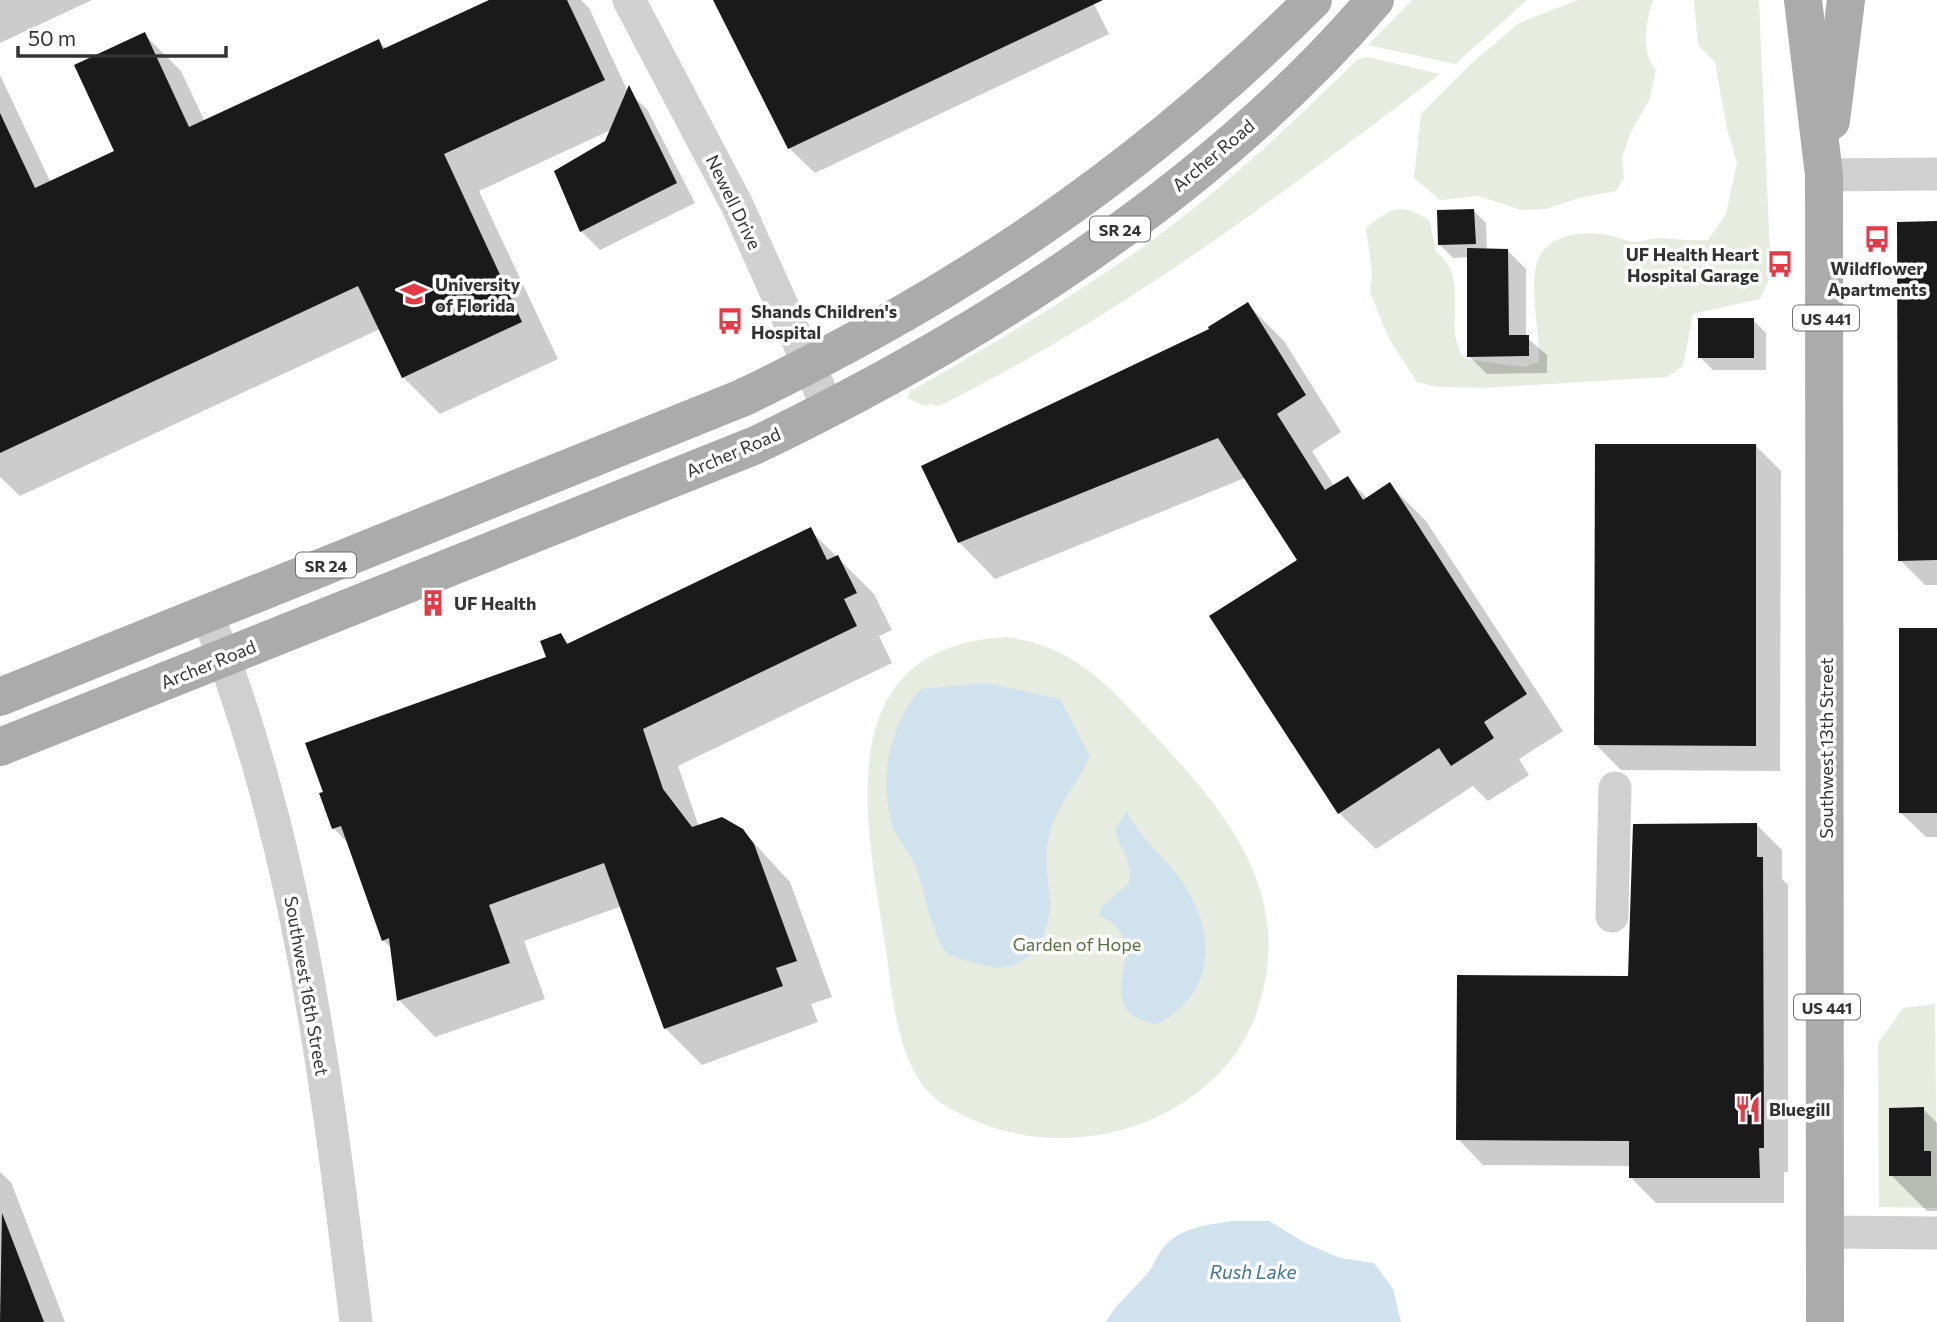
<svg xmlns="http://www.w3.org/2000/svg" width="1937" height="1322" viewBox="0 0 1937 1322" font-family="Commissioner,sans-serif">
<rect width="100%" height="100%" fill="#fff"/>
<g fill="#e6ecdf">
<polygon points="1412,0 1527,0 1455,64 1368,45"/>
<path d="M1578 0H1653C1646 21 1640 52 1656 70L1650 98 1630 134 1622 157 1624 178 1616 191 1579 198 1546 209 1521 210 1478 196 1440 200 1414 178 1421 114 1473 62 1519 23Z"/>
<path d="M1694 0H1759L1770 255 1768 282 1760 299 1693 314 1683 366 1667 377 1482 388 1438 387 1417 382 1389 339 1370 292 1372 272 1366 228C1391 207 1402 202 1430 221L1436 252C1473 279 1440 329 1465 359L1524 367 1539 362C1540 331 1530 297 1536 266 1543 234 1581 231 1607 235 1616 236 1625 241 1634 242 1643 243 1651 237 1660 238 1676 239 1691 241 1708 240L1726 214 1737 163 1727 129 1715 62 1698 45Z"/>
<path d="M1367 57 1440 74C1280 196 1119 317 939 406L930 404 925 406 907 398 909 392C988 347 1066 301 1140 249 1218 194 1288 127 1357 60Z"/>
<path d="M1006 637C1077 646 1111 689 1157 738 1227 813 1291 891 1261 998 1253 1031 1234 1061 1209 1083 1149 1136 1061 1152 986 1125 965 1117 940 1106 925 1088 895 1050 892 989 885 943 865 820 828 647 1006 637Z"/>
<polygon points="1935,1004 1937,1208 1879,1207 1878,1043 1903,1008"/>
</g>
<g fill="#cfe2ee">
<path d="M987 683 1060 699 1090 756C1077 785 1056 806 1049 837 1043 858 1049 881 1050 902 1051 934 1030 971 994 967 978 965 962 959 947 954 929 927 927 898 916 868 910 851 896 839 891 821 879 775 890 724 921 689Z"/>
<path d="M1127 811C1140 841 1166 857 1183 883 1217 934 1216 995 1156 1024 1079 1008 1163 944 1099 915L1102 907 1129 883C1133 861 1119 849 1115 829Z"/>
<path d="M1232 1221H1269L1305 1243 1340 1258 1374 1263 1393 1289 1401 1322H1106C1116 1303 1132 1292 1145 1276 1153 1268 1156 1257 1163 1248 1180 1227 1207 1225 1232 1221Z"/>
</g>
<g fill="#0003">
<polygon points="0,0 92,0 0,43"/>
<polygon points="493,0 581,0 589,8 628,92 647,109 695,203 600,250 581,231 613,129 479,191 558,359 440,414 403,377 380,329 20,496 0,477 0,75 51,183 117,152 144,34 181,71 205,122 378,41 387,49"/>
<polygon points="714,0 1092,0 1109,34 815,173 789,148"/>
<polygon points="1473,210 1486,223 1487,251 1508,251 1526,269 1526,337 1547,355 1547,373 1487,374 1469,356 1469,257 1453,258 1440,245"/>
<polygon points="1937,223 1937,585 1925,585 1900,560"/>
<polygon points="1247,304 1284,341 1341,432 1312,451 1334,486 1347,478 1368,499 1390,485 1426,521 1563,731 1519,759 1529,775 1488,801 1473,786 1376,849 1339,813 1300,560 1245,478 995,579 959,542 1212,330"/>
<polygon points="1753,320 1766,333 1766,370 1713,370 1700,357"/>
<polygon points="1756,446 1781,471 1780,771 1621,770 1596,745"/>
<polygon points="810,530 874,594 892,630 879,636 892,663 678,766 699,827 742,830 790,882 832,997 811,1004 818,1022 702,1065 665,1028 622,906 524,941 545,999 435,1037 399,1000 392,949 383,940 349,844 333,828 548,658 561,635 570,645"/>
<polygon points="1937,630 1937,837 1926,837 1900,812"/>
<polygon points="1757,825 1782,850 1782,879 1788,885 1788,1172 1784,1172 1784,1203 1656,1203 1631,1178 1631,1166 1483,1165 1458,1139 1630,978"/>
<polygon points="1923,1109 1937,1123 1937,1211 1927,1211 1891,1175"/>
<polygon points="0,1172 11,1182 65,1322 0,1322"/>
</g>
<g fill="#1a1a1a">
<polygon points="489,0 567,0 605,80 444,154 522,322 402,378 358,286 0,453 0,113 35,188 114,151 74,65 145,32 189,127 379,39 383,49"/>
<polygon points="713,0 1103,0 788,149"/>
<polygon points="629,85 677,183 580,232 554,171 605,141"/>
<polygon points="1474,209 1476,244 1438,245 1437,210"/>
<polygon points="1937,221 1937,560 1898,561 1897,222"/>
<polygon points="1467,248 1508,249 1509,335 1529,335 1529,356 1467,357"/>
<polygon points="1248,302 1306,395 1277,414 1325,490 1348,476 1363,500 1390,482 1527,694 1484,722 1494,738 1451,766 1439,748 1338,814 1209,616 1297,560 1218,438 958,543 921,466 1209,329 1208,327"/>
<rect x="1698" y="318" width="56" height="40"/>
<polygon points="1595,444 1756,444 1756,746 1594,745"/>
<polygon points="811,527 827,560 838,555 857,593 844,599 857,626 643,729 663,789 692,827 722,817 743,829 754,844 797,961 776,968 783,986 664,1029 604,863 489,905 510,963 397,1001 389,938 382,941 341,826 332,829 319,793 323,792 305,743 546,657 540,641 561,633 567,644"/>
<rect x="1899" y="628" width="38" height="185"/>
<polygon points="1757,823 1757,857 1763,857 1764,1148 1759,1148 1760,1178 1629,1178 1629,1141 1456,1140 1457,975 1628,976 1633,824"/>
<polygon points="1924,1107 1924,1151 1931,1151 1931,1176 1889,1176 1889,1108"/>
<polygon points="2,1213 44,1322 0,1322"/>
</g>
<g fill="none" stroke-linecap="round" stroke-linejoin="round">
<g stroke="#d0d0d0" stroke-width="33">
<polyline points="629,0 737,205 829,410"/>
<polyline points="1824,175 1937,174"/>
<path d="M207 614C298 840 327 1082 356 1322"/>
<polyline points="1612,916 1615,788"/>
<polyline points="1827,1232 1937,1233"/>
</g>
<g stroke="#ababab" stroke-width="38">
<polyline points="1803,0 1824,175 1825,1322"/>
<polyline points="1831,121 1846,0"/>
<path d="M0 697 742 398C961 293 1141 172 1313 0"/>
<path d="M0 747 756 445C981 336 1211 192 1375 0"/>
</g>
</g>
<defs>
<symbol id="bus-bare" viewBox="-9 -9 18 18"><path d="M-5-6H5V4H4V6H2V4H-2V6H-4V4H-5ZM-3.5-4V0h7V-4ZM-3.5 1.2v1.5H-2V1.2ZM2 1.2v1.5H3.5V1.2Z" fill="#e63946" stroke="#fff" stroke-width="2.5" paint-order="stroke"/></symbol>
<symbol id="university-bare" viewBox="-9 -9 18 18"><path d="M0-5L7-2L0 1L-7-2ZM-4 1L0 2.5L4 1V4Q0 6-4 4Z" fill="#e63946" stroke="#fff" stroke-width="2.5" paint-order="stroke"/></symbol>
<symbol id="building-bare" viewBox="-9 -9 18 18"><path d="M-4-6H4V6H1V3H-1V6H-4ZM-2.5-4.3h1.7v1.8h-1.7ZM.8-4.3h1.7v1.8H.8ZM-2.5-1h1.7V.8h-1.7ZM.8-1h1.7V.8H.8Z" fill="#e63946" stroke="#fff" stroke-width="2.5" paint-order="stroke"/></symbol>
<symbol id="restaurant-bare" viewBox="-9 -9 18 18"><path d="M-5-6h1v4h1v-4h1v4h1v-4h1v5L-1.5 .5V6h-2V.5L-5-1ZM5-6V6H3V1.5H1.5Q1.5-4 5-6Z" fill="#e63946" stroke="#fff" stroke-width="2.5" paint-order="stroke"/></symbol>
</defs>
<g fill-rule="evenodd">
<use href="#bus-bare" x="1858" y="220" width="38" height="38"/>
<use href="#bus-bare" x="1761" y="245" width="38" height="38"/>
<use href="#university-bare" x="395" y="275" width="38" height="38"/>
<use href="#bus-bare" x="711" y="302" width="38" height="38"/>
<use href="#building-bare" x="414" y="584" width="38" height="38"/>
<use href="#restaurant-bare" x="1729" y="1090" width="38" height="38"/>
</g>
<g text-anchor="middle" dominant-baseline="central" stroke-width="7" stroke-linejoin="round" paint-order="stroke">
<g fill="#fff" stroke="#707070" stroke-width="2">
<rect x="1090" y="216.5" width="60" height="25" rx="5"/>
<rect x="1793" y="305.5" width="66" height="25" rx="5"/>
<rect x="296" y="552.5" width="60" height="25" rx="5"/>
<rect x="1794" y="994.5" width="66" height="25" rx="5"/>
</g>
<g font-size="16" font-weight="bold" fill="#333">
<text x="1120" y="229">SR 24</text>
<text x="1826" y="318">US 441</text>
<text x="326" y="565">SR 24</text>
<text x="1827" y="1007">US 441</text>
</g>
<g font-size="18" fill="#333" stroke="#fff">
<text transform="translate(1213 155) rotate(-40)">Archer Road</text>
<text transform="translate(734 202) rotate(64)">Newell Drive</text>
<text transform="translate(733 452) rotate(-23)">Archer Road</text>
<text transform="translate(208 664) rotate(-22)">Archer Road</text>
<text transform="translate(1826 748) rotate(-90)">Southwest 13th Street</text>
<text transform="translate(307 986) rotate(80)">Southwest 16th Street</text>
</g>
<g font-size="18" font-weight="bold" fill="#333" stroke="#fff" text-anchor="start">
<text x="1759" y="254" text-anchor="end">UF Health Heart<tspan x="1759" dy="21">Hospital Garage</tspan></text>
<text x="1877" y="268" text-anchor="middle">Wildflower<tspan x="1877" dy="21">Apartments</tspan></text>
<text x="435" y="284">University<tspan x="435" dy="21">of Florida</tspan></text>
<text x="751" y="311">Shands Children's<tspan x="751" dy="21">Hospital</tspan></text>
<text x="454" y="603">UF Health</text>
<text x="1769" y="1109">Bluegill</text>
</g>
<g font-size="18" fill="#56703f" stroke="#fff">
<text x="1077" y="944">Garden of Hope</text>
</g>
<g font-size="19" font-style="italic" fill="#3f7597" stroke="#fff">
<text x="1253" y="1271">Rush Lake</text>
</g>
</g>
<path d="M18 46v10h208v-10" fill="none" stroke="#333333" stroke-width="3.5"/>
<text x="28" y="46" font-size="21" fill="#333333" stroke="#ffffff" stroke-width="5" paint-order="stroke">50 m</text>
</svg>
